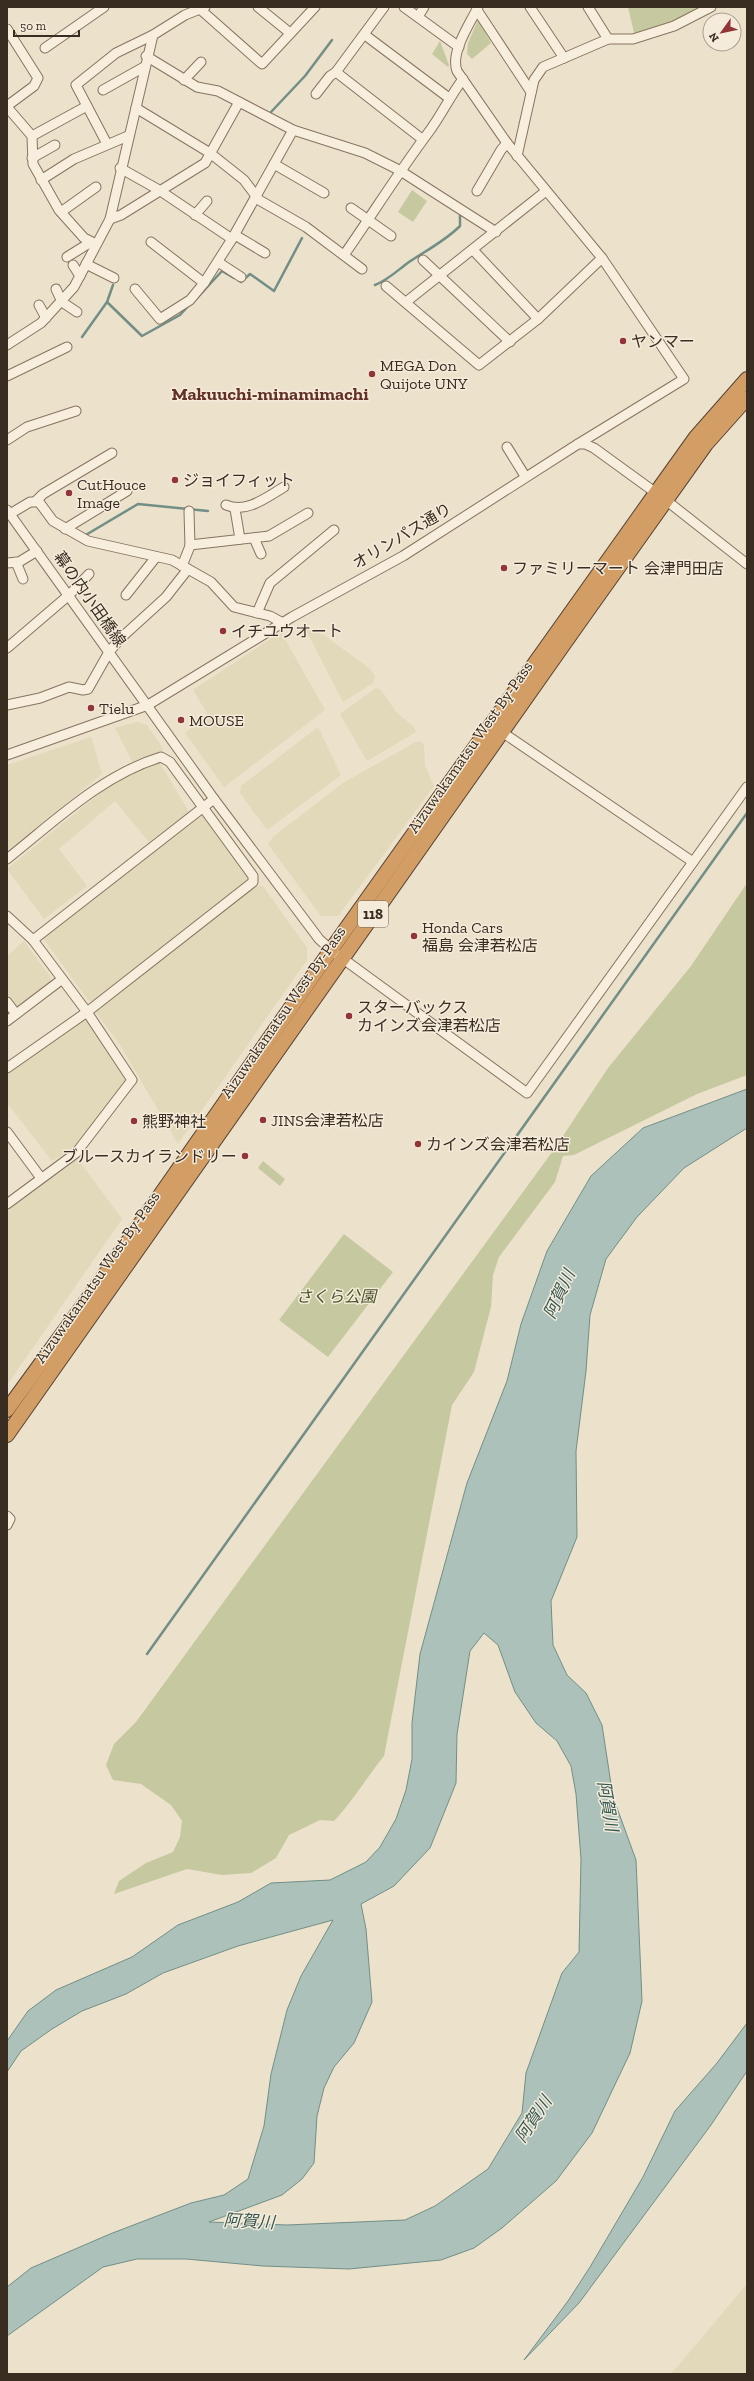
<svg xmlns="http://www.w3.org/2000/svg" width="754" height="2381" viewBox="0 0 754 2381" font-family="'Zilla Slab','Noto Sans JP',serif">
<rect width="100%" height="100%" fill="#ece1cb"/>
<g fill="#e1d9b9">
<polygon points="305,628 325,636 369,668 375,676 373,683 343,702"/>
<polygon points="281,632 325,710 224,787 185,733 208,715 193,690"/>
<polygon points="376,688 381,690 396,712 414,727 416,732 367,761 340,714"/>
<polygon points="137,722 147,725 164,750 134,765 115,728"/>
<polygon points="318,727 341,775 267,830 240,793 241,786"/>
<polygon points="91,737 102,774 7,851 7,765"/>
<polygon points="416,742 422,742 424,745 425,766 434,786 338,916 321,916 268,844 274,836 343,783"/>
<polygon points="158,760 189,812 149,842 115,801 59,849 87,886 44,919 7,869 101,792"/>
<polygon points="202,816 205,816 249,875 249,879 93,1001 89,1001 42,937"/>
<polygon points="254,886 263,886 307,948 307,960 178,1144 120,1045 95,1011"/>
<polygon points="24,941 51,978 50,982 16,1008 7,997 7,956"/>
<polygon points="86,1019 126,1079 125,1083 71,1150 52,1161 7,1103 7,1072"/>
<polygon points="77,1158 122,1219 7,1385 7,1211"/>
<polygon points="747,2284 747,2374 671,2374"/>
</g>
<g fill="#c6c99f">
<polygon points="628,7 705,7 682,19 634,33"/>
<polygon points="478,20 491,43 472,59 467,54 468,43"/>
<polygon points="440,41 449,65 448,67 432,54"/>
<polygon points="412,190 427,201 413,222 398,212"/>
<path d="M747 883V1075L697 1094 574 1155 563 1156 555 1182 499 1257 493 1275 491 1307 474 1372 452 1405 384 1756C367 1777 353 1801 334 1821L320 1820 289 1835 276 1858 251 1873 222 1875 187 1869 114 1894 119 1881 146 1863 173 1852 180 1837 182 1821 171 1805 141 1784 113 1780 106 1765 114 1744 136 1722 555 1148 608 1068 691 966Z"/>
<polygon points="263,1161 285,1179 280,1186 258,1168"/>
<polygon points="344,1234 393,1272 328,1357 279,1320"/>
</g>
<g fill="#abc1ba" stroke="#728f87" fill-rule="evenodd">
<path d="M747 1089V1128L684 1168 637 1217 606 1259 590 1315 586 1371 576 1451 577 1537 551 1601 553 1645 567 1675 586 1693 602 1725 613 1797 636 1860 642 2001 630 2053 592 2133 556 2181 502 2228 474 2248 441 2260 349 2269 263 2266 186 2259H137L103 2267 7 2336V2287L31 2268 110 2234 191 2203 224 2195 248 2179 264 2126 271 2074 287 2010 301 1976 333 1920 238 1946 163 1973 126 1994 82 2011 52 2029 21 2051 7 2072V2041L28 2011 56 1990 132 1957 178 1925 238 1902 271 1883 330 1880 366 1862 380 1847 396 1819 406 1790 412 1759V1723L420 1654 467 1483 507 1381 521 1324 547 1251 591 1176 643 1128ZM484 1633 498 1645 515 1692 536 1723 557 1741 571 1766 576 1794 581 1859 579 1952 562 1973 526 2073 522 2113 488 2169 435 2206 405 2220 287 2225 209 2222 282 2195 302 2179 314 2163 317 2116 324 2088 334 2067 354 2043 372 2002 366 1929 361 1904 394 1886 430 1848 456 1783 457 1734 470 1651Z"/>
<polygon points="747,2023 747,2071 711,2125 579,2303 524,2360 568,2301 590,2267 643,2177 675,2111 717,2063"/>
</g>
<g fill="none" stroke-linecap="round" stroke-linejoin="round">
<g stroke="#728f87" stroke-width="2.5">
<polyline points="271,112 305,76 332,40"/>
<polyline points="238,280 241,282 250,274 274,291 302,238"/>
<path d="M375 285C388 280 398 270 409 262 427 250 445 241 460 226V215"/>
<polyline points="197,298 222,271 234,278"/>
<polyline points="107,302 142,336 180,315 190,304"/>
<polyline points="82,337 107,302 113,285"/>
<polyline points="84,536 138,504 208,511"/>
<polyline points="147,1654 747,813"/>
</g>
<defs>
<g id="minor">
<polyline points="258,7 290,33"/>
<polyline points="384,7 336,72 422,139"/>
<polyline points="404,7 459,47"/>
<path d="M478 7C470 24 450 52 457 71L507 143 602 258 684 379 578 444"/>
<polyline points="530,7 564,58"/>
<polyline points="201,10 262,64 315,7"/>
<polyline points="477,10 531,92"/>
<polyline points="418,17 424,7"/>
<polyline points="7,29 38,78 34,86 7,106"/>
<polyline points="365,35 449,98"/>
<polyline points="608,39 633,39 674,26 711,7"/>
<polyline points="45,48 104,7"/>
<polyline points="146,56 197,87 218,91 293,130 365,153 399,170 496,232"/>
<polyline points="184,80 201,62"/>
<polyline points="103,90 144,67"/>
<polyline points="316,94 330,76 336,72"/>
<polyline points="7,107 32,136 33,164 59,210 84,238 96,244"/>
<polyline points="136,108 210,153 244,180 259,200 306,227 362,269"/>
<polyline points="32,136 87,106"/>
<polyline points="107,144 76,85 116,53 153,35"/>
<polyline points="517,156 534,80 543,67 608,39 588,7"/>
<polyline points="32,158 55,145"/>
<polyline points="274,164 324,193"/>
<polyline points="120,168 159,190 232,239"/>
<polyline points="41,180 74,159 128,136"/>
<polyline points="477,191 501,150 507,143"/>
<polyline points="351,208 391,236"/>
<polyline points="61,212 96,187"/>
<polyline points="195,215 207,201"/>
<polyline points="110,219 121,215 205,163 239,102"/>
<polyline points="235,235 265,253"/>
<polyline points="151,242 204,283"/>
<polyline points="473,250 538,319"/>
<path d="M344 255C372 215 398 173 428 133 441 116 450 96 463 79"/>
<polyline points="67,257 91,242"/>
<polyline points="423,260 510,342"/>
<polyline points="218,262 241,277"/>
<polyline points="86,264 114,278"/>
<polyline points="73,265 80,276"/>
<polyline points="386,286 479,365 538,319 602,258"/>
<polyline points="56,289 62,302 77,312"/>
<polyline points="135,289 160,319 190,300 204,283 232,239 293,130"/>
<polyline points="406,302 546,191"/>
<polyline points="39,305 46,318"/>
<polyline points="7,345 41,323 74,287 110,219 153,35 185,15 205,7"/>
<polyline points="7,376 67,347"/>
<polyline points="7,440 27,427 76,411"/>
<polyline points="507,447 525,476"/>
<polyline points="36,501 43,494 112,453"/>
<path d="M226 505C246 514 267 497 284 487"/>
<polyline points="235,509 240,539"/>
<polyline points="7,510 214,799 319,939 331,950 527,1093 747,787"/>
<polyline points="10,514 30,502 39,502 53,521 88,541 172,560 211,582 234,607 270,616 283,623"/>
<polyline points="65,529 127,491"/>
<polyline points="254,538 261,554"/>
<polyline points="190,545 269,536 308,513"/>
<polyline points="16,562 23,579"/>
<polyline points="7,563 19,562 37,551"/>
<polyline points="182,566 190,546 189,511"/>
<polyline points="126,595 156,557"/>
<polyline points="257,613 270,583 334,530"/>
<polyline points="7,648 69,595 89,574"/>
<polyline points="7,705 40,698 69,687 83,690 88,689 109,652 121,638 166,597 188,569"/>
<polyline points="502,732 693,862"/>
<polyline points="7,755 148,705 292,617 403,556 578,444 585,444 594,448 667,501 747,564"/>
<path d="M7 859C55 821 102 775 161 757L170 762 253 876V882L87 1012 7 1068"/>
<polyline points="7,916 33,940 87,1012 132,1080 76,1153 7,1204"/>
<polyline points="33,940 214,799"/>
<polyline points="7,1002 16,1014"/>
<polyline points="7,1021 61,980"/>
<polyline points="7,1132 41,1178"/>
<polyline points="7,1516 10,1519 7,1525"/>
</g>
<g id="highway">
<polyline points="7,1410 90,1296 331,950 656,493 696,437 747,379"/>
<polyline points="7,1435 578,624 706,444 747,398"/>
</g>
</defs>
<use href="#minor" stroke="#877460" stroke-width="11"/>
<use href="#highway" stroke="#564334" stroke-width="16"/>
<use href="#minor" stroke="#f7eede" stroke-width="9"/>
<use href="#highway" stroke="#d29e65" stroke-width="14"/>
</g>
<g fill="#913539" stroke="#f4ebda" stroke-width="1.5">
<circle cx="623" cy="341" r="4"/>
<circle cx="372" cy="374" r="4"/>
<circle cx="175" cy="480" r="4"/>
<circle cx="69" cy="493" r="4"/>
<circle cx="504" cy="568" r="4"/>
<circle cx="223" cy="631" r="4"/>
<circle cx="91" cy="708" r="4"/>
<circle cx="181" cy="720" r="4"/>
<circle cx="414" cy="936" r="4"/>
<circle cx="349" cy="1016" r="4"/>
<circle cx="263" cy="1120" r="4"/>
<circle cx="134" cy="1121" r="4"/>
<circle cx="418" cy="1144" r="4"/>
<circle cx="245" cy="1156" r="4"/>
</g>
<g text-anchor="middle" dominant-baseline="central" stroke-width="3" stroke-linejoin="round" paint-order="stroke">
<rect fill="#f4ebda" stroke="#716659" stroke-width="1" x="358" y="901" width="30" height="26" rx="3"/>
<g font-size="15" font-weight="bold" fill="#392d22">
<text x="373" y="914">118</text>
</g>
<g font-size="16" fill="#392d22" stroke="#f4ebda" text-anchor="start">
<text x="631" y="341">ヤンマー</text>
<text x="380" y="365">MEGA Don<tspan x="380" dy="18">Quijote UNY</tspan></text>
<text x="183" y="480">ジョイフィット</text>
<text x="77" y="484">CutHouce<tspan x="77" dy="18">Image</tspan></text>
<text x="512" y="568">ファミリーマート 会津門田店</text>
<text x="231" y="631">イチユウオート</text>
<text x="99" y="708">Tielu</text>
<text x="189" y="720">MOUSE</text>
<text x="422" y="927">Honda Cars<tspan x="422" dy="18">福島 会津若松店</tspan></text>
<text x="357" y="1007">スターバックス<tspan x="357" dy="18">カインズ会津若松店</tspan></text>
<text x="271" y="1120">JINS会津若松店</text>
<text x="142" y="1121">熊野神社</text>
<text x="426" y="1144">カインズ会津若松店</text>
<text x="237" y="1156" text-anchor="end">ブルースカイランドリー</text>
</g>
<g font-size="16" fill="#392d22" stroke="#f4ebda">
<text transform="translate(402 536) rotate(-31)">オリンパス通り</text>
<text transform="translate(90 599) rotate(55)">幕の内小田橋線</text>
<text transform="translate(470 747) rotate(-55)">Aizuwakamatsu West By-Pass</text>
<text transform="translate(283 1012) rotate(-55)">Aizuwakamatsu West By-Pass</text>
<text transform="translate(97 1277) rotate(-55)">Aizuwakamatsu West By-Pass</text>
</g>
<g font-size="16" font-style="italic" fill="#4b542b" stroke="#f4ebda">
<text x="336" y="1296">さくら公園</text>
</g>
<g font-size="17" font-style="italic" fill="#335854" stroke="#f4ebda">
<text transform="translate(559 1294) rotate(-65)">阿賀川</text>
<text transform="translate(608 1806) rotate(80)">阿賀川</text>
<text transform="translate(533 2119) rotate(-56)">阿賀川</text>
<text transform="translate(249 2221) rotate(3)">阿賀川</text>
</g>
<g font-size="18" font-weight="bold" fill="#623025" stroke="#f4ebda">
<text x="270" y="394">Makuuchi-minamimachi</text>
</g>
</g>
<rect width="754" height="2381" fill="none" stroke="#392d22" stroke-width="16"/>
<g transform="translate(722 32) rotate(237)"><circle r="19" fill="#f4ebda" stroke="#a99f90"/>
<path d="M0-3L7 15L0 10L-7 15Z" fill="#913539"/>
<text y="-6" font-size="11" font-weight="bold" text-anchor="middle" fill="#392d22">N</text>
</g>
<path d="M14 30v6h65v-6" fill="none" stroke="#392d22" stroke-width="2"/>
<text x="20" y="30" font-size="12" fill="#392d22" stroke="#f4ebda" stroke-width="3" paint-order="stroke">50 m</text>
</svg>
